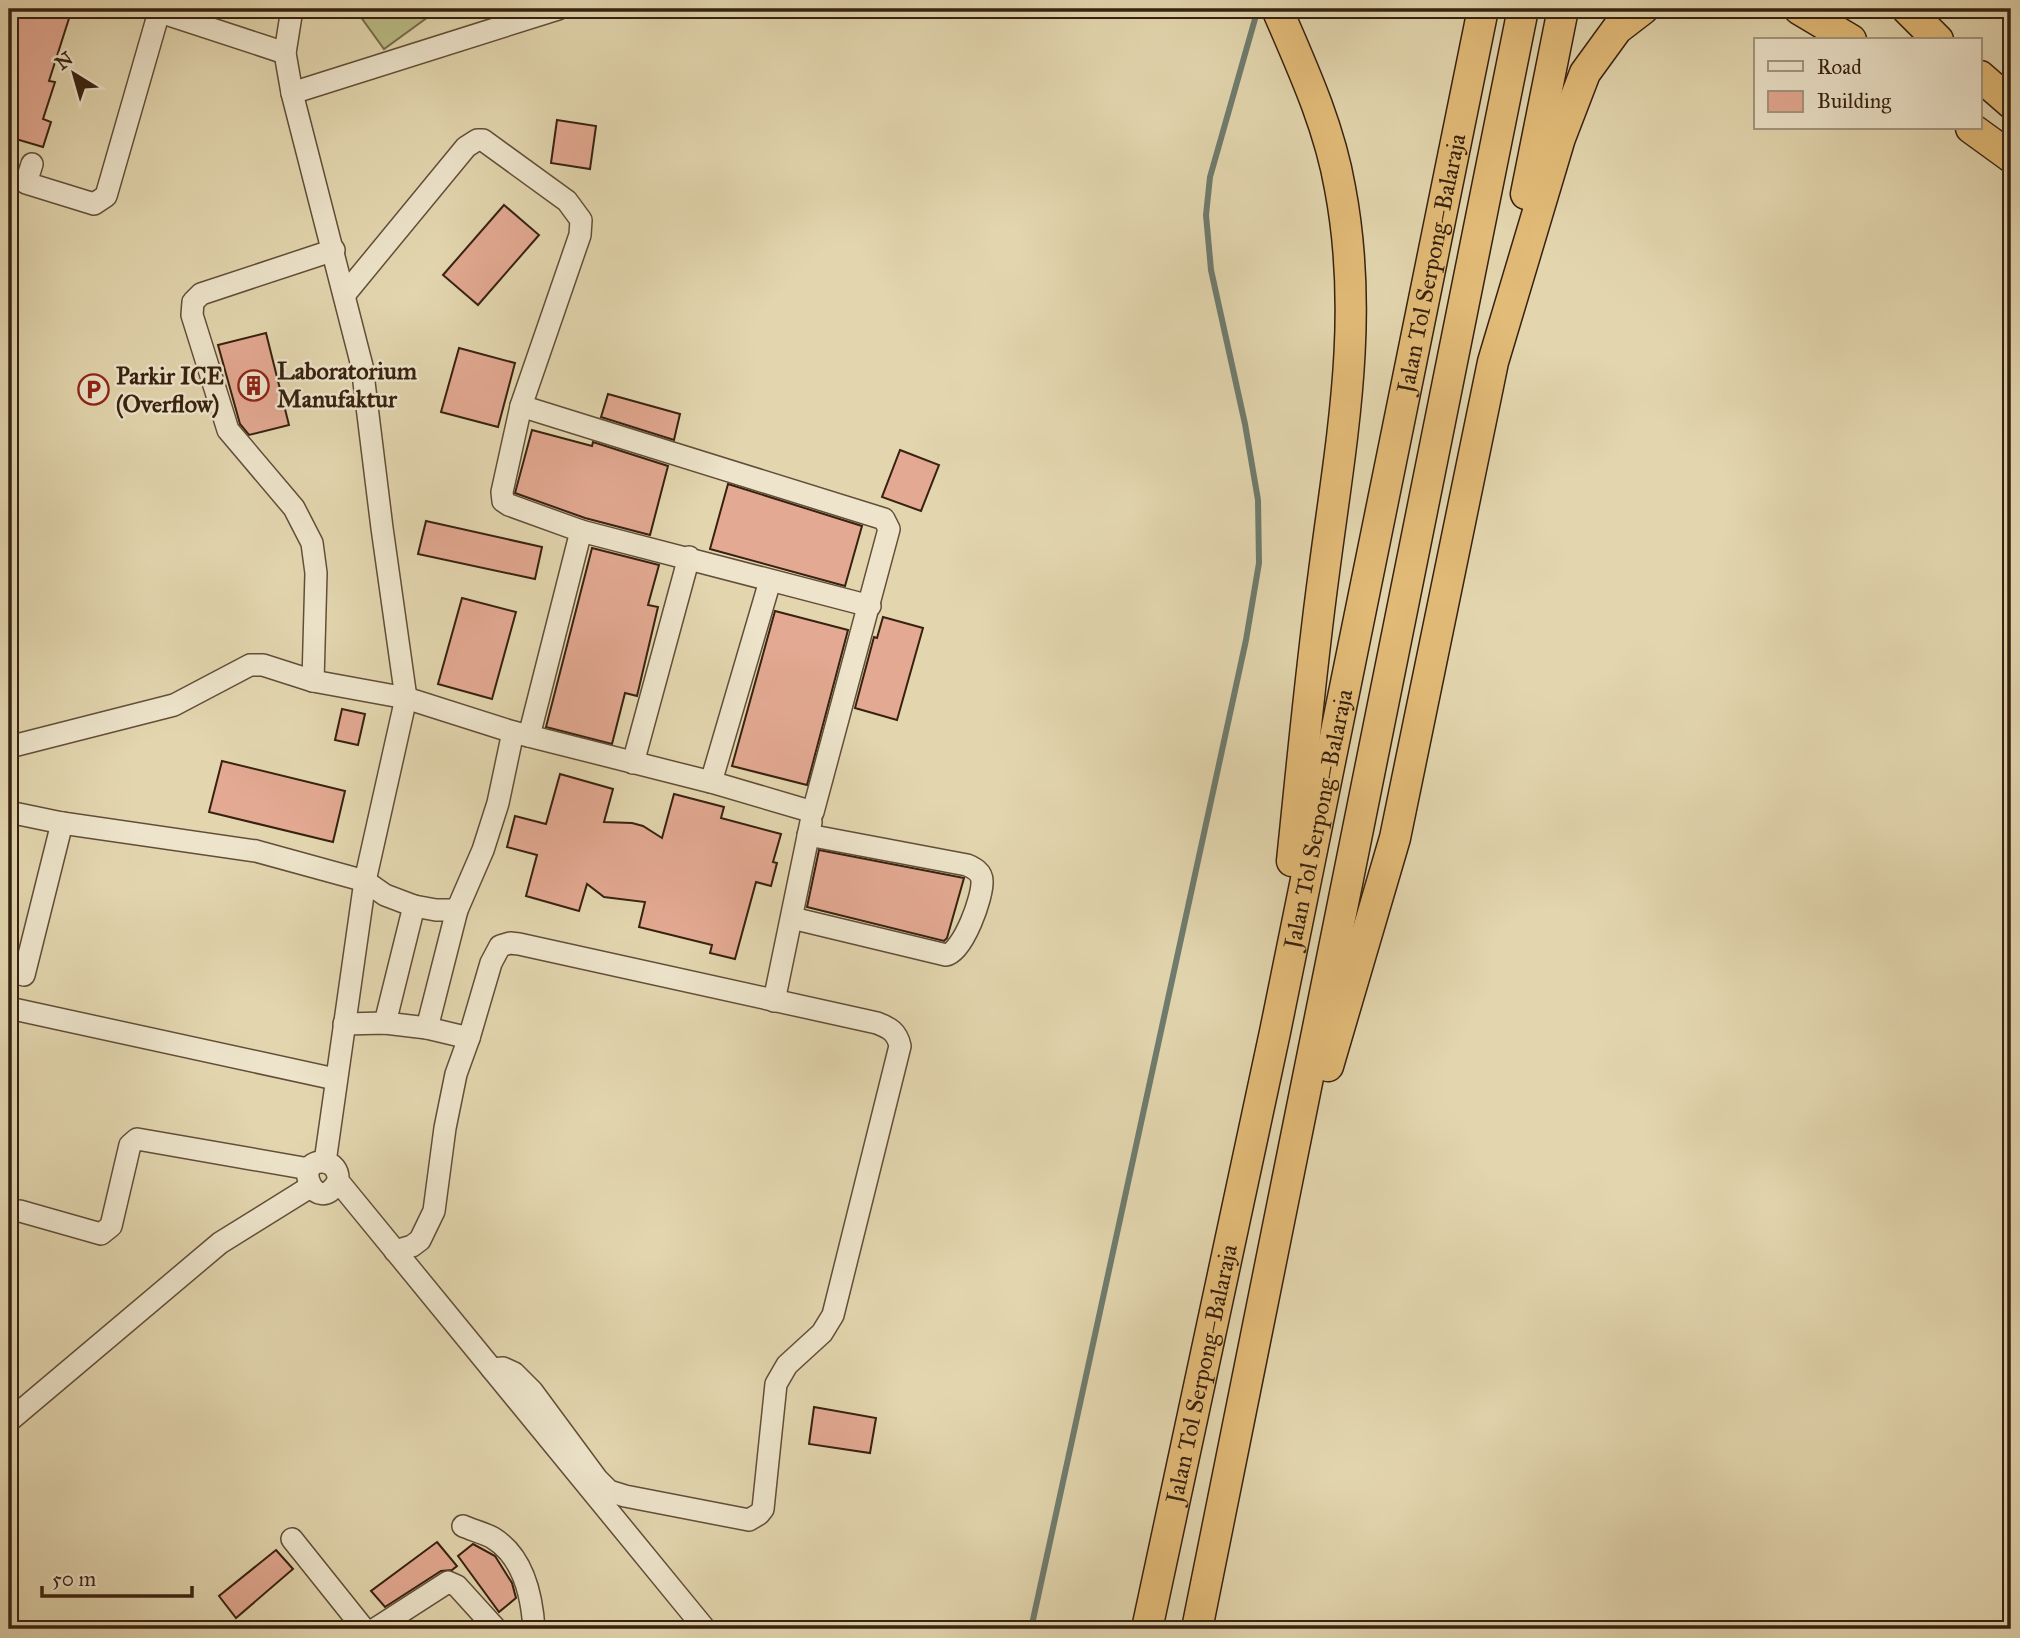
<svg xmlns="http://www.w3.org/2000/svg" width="2020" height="1638" viewBox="0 0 2020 1638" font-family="'IM FELL Great Primer',serif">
<rect width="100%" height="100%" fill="#e3d6af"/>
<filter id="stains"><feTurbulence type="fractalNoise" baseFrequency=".00286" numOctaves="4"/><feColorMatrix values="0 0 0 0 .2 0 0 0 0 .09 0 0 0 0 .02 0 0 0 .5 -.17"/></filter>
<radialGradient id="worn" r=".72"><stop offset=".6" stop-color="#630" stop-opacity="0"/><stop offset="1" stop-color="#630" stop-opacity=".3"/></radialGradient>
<polygon fill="#babc86" stroke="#786e4b" stroke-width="2" points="355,9 439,9 384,49"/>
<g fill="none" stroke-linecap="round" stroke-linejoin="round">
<polyline stroke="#6f7c6e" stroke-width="6" points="1031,1629 1246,640 1259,563 1258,500 1245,424 1211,270 1206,215 1210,177 1255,19"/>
</g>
<g fill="#e3a992" stroke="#372110" stroke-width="2">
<polygon points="9,9 72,9 49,81 55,82 43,119 51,122 43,147 9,137"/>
<polygon points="557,120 596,126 590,169 551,163"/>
<polygon points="504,205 539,235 478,305 443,275"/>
<polygon points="266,333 289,425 249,435 240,424 218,345"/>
<polygon points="459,348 515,363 498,427 441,412"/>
<polygon points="608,394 680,414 674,440 601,417"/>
<polygon points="532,430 592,446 593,442 668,466 650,535 585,518 515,493"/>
<polygon points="900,450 939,465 921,511 882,497"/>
<polygon points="728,484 862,526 845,586 710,549"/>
<polygon points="426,521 542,547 535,579 418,554"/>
<polygon points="592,548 659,565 648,605 658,607 637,696 625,693 612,744 546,727"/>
<polygon points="462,598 516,612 492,699 438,684"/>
<polygon points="775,611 848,630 807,785 732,766"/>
<polygon points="883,617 923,628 897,720 855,708 874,637 877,638"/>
<polygon points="342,709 365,714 358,745 335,740"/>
<polygon points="222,761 345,791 333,842 209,812"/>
<polygon points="560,774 613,789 604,822 632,823 643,826 662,838 674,794 724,807 721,818 781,834 773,862 777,863 771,886 756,882 735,959 710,953 712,945 639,927 645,902 604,897 587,884 579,911 526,896 537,855 507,847 515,816 546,824"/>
<polygon points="819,850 964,878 947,938 944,941 807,907"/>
<polygon points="814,1407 876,1418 870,1453 809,1444"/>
<polygon points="437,1542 457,1566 452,1570 441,1571 385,1607 371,1591"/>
<polygon points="473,1544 495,1556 512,1583 516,1598 499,1612 458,1556"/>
<polygon points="276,1550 293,1569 236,1618 219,1596"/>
</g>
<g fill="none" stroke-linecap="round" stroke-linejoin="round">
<defs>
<g id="minor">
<polyline points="151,9 285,53"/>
<polyline points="292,9 285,53 292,93 362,366 382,528 406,698 365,881 325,1162"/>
<polyline points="292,93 558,9"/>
<polyline points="32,164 26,183 94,204 106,196 159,12"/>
<polyline points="521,406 502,492 503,501 509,505 581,531 529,736"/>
<polyline points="581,531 870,606"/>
<polyline points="313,681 316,573 312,543 294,508 228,430 192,315 193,302 201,294 334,250"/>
<polyline points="9,747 174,705 250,665 263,665 313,681 406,698 513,732 711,782 813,812 889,529 884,519 521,406 580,235 581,220 567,201 483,140 477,140 466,147 345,294"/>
<polyline points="633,763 689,557"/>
<polyline points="711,782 770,581"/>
<polyline points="9,812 62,823 256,851 365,881 385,895 414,906 436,910 457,910"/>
<path d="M792 918 946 955C963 952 983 897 982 881 982 872 974 868 967 865L808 835"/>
<polyline points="9,971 24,975 62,823"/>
<polyline points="774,1001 811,822"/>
<polyline points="9,1008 335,1079"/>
<polyline points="385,1023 414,906"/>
<polyline points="344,1024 385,1023 427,1028 457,910 483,850 498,803 513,732"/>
<polyline points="427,1028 469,1038"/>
<path d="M338 1181C318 1218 291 1162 322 1162 333 1162 339 1171 338 1181L705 1629"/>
<polyline points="20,1211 101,1234 111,1226 130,1145 137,1139 309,1169"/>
<path d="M395 1251 412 1246 420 1240 434 1211 445 1128 456 1074 469 1038 491 963 500 946 510 943 519 944 877 1023C890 1028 897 1032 900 1046L833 1315 822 1333 787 1365 776 1384 763 1509 759 1514 749 1520 625 1496 609 1491 597 1479 532 1391 514 1373 503 1368 492 1369"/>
<polyline points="9,1421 220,1243 310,1187"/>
<path d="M463 1526C472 1530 484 1533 493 1538 524 1557 532 1596 534 1629"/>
<polyline points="292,1539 364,1629"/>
<polyline points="375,1629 448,1582 457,1586 496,1629"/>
</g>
<g id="highway">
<path d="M1277 9C1302 67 1329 125 1340 188 1365 320 1341 441 1324 572 1311 668 1302 765 1292 861"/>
<polyline points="1799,9 1851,40"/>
<polyline points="1907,9 1938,40"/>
<polyline points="1980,76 2011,103"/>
<polyline points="1971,128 2011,157"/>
<polyline points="1526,194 1563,9"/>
<polyline points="1328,1066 1395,838 1493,362 1560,138 1585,73 1617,29 1643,9"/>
<path id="s1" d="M1147 1629 1275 1032 1483 9"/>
<polyline points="1197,1629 1523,9"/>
</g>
</defs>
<use href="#minor" stroke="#624e38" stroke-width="24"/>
<use href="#highway" stroke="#372110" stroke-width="33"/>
<use href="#minor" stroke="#ede4cb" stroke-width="21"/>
<use href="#highway" stroke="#e2bb78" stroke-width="30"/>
</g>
<defs>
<symbol id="building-ring" viewBox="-11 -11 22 22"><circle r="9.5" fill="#ede4cb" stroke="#8f2418" stroke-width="1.5"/><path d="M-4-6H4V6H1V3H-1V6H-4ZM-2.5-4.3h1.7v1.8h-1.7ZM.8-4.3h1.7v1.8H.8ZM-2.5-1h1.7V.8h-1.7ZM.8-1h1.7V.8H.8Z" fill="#8f2418"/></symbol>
<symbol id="parking-ring" viewBox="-11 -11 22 22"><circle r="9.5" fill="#ede4cb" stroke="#8f2418" stroke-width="1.5"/><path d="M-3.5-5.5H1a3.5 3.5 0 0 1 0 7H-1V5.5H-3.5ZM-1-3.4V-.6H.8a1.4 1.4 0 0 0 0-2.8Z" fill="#8f2418"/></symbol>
</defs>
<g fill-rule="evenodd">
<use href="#building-ring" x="236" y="368" width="35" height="35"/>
<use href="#parking-ring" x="76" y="372" width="35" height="35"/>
</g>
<g text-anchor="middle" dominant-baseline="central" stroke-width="5" stroke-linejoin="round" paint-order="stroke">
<g font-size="24" fill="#372110" stroke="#ede4cb">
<text stroke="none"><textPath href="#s1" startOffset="1395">Jalan Tol Serpong–Balaraja</textPath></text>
<text stroke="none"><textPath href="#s1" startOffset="828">Jalan Tol Serpong–Balaraja</textPath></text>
<text stroke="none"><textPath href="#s1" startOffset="261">Jalan Tol Serpong–Balaraja</textPath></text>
</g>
<g font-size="24" font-weight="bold" fill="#372110" stroke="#ede4cb" text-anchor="start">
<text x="277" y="371">Laboratorium<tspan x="277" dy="28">Manufaktur</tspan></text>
<text x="116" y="376">Parkir ICE<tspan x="116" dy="28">(Overflow)</tspan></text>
</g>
</g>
<rect width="2020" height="1638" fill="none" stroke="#e3d6af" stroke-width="35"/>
<rect x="10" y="10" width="1999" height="1617" fill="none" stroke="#372110" stroke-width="3.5"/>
<rect x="18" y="18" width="1985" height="1603" fill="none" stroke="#372110" stroke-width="2"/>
<rect x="1754" y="38" width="228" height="91" fill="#ede4cb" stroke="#a49680" stroke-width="2"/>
<rect x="1768" y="61" width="35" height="10" fill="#ede4cb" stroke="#a49680" stroke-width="2"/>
<text x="1817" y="74" font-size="21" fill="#372110">Road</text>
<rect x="1768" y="91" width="35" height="21" fill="#e3a992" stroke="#a49680" stroke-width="2"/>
<text x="1817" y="108" font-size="21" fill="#372110">Building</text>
<g transform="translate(74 74) rotate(323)" stroke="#ede4cb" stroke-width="5" paint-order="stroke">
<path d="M0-5L12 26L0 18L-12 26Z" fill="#372110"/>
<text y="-10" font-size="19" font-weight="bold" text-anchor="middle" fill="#372110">N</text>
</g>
<path d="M42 1586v10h150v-10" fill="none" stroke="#372110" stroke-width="3.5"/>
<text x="52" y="1586" font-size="21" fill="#372110" stroke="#ede4cb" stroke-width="5" paint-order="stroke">50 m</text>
<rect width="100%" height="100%" filter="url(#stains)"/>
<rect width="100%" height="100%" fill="url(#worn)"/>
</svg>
